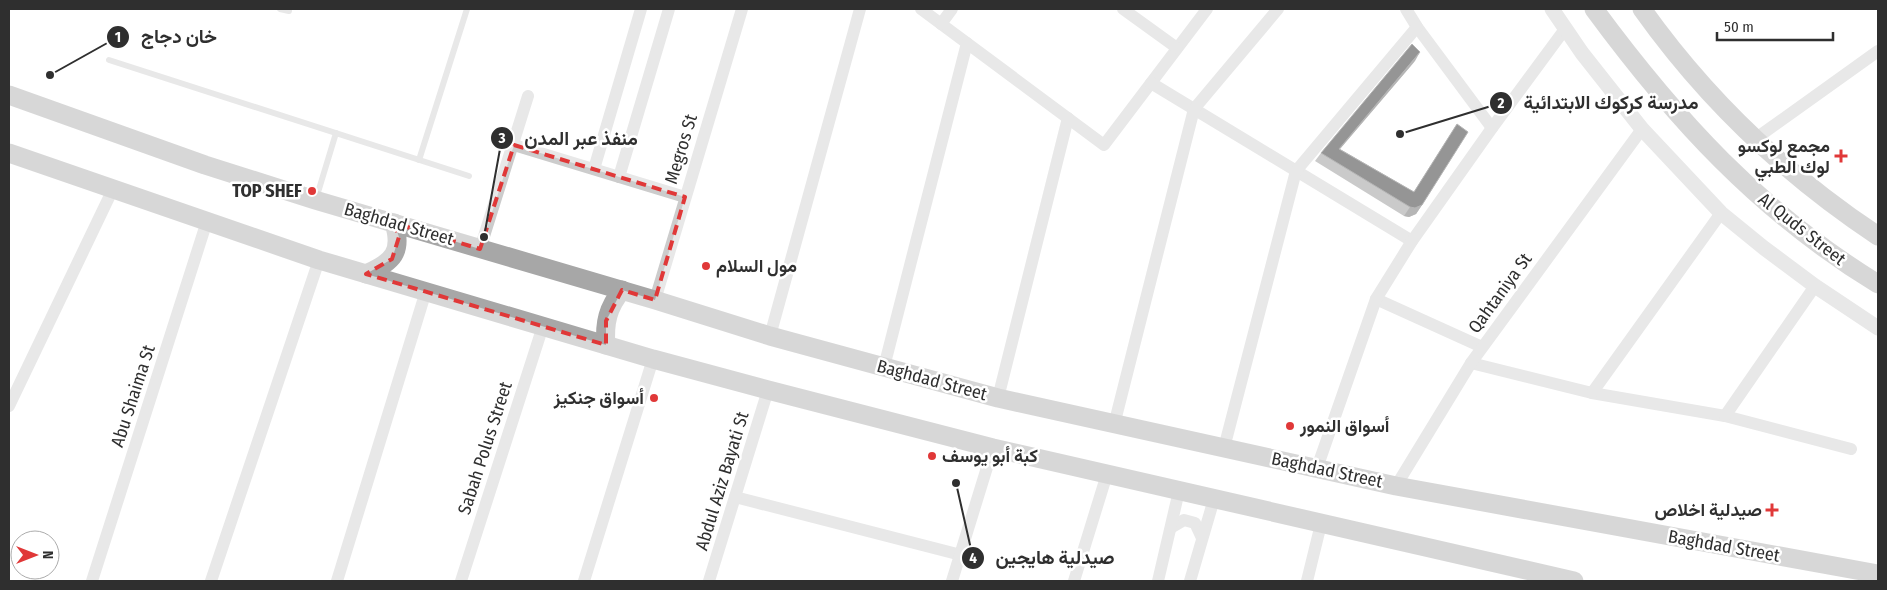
<svg xmlns="http://www.w3.org/2000/svg" width="1887" height="590" viewBox="0 0 1887 590" font-family="'Fira Sans Condensed',Vazirmatn,sans-serif">
<rect width="100%" height="100%" fill="#fff"/>
<g fill="none" stroke-linecap="round" stroke-linejoin="round">
<g stroke="#ccc" stroke-width="6">
<polyline points="280,9 289,11"/>
<polyline points="109,60 469,176"/>
<polyline points="419,160 467,9"/>
<polyline points="316,199 336,133"/>
</g>
<g stroke="#ccc" stroke-width="12">
<polyline points="921,9 1104,145 1207,9"/>
<polyline points="1123,9 1177,48"/>
<polyline points="1406,9 1417,27 1492,128"/>
<polyline points="941,24 952,9"/>
<polyline points="1151,83 1412,241"/>
<polyline points="1755,139 1878,51"/>
<polyline points="514,145 685,197"/>
<polyline points="594,169 641,9"/>
<polyline points="619,177 669,9"/>
<polyline points="480,249 528,96"/>
<polyline points="1376,299 1482,347"/>
<polyline points="655,300 742,9"/>
<polyline points="770,336 860,9"/>
<polyline points="1471,363 1592,393 1725,416 1851,449"/>
<polyline points="884,367 967,43"/>
<polyline points="1592,393 1721,213"/>
<polyline points="998,398 1068,118"/>
<polyline points="9,406 113,189"/>
<polyline points="1725,416 1815,286"/>
<polyline points="1114,425 1194,109 1278,9"/>
<polyline points="1224,448 1296,171 1417,27"/>
<polyline points="1317,468 1376,299 1412,241 1492,128 1565,29"/>
<polyline points="1396,486 1471,363 1642,129"/>
<polyline points="735,497 961,555"/>
<polyline points="1172,527 1184,520 1195,523 1202,538"/>
<polyline points="92,581 207,221"/>
<polyline points="211,581 319,260"/>
<polyline points="337,581 426,291"/>
<polyline points="461,581 543,326"/>
<polyline points="584,581 653,359"/>
<polyline points="709,581 768,390"/>
<polyline points="952,581 993,448"/>
<polyline points="1074,581 1107,474"/>
<polyline points="1158,581 1179,491"/>
<polyline points="1190,581 1214,499"/>
<polyline points="1307,581 1321,524"/>
</g>
<polyline stroke="#ccc" stroke-width="15" points="1552,9 1582,53 1642,129 1721,213 1764,248 1815,286 1878,328"/>
<g stroke="#a7a7a7" stroke-width="19">
<path d="M1594 9C1675 119 1760 212 1878 284"/>
<path d="M1642 9C1706 99 1786 175 1878 236"/>
<polyline points="9,95 205,165 315,200 655,300 770,336 998,398 1396,486 1878,574"/>
<polyline points="9,153 319,260 653,359 768,390 993,448 1574,581"/>
<path d="M366 274C393 262 403 252 394 223"/>
<path d="M606 345C604 323 608 307 622 290"/>
</g>
</g>
<polygon fill="#8a8a8a" points="1415,61 1340,149 1414,192 1457,124 1422,205 1416,214 1409,217 1404,216 1315,161 1321,153"/>
<g fill="#5c5c5c">
<polygon points="1420,52 1415,61 1333,157 1339,149"/>
<polygon points="1422,205 1416,214 1409,217 1404,216 1410,207"/>
</g>
<polygon fill="#161616" stroke="#5c5c5c" points="1412,44 1420,52 1339,149 1414,192 1457,124 1468,132 1422,205 1415,208 1410,207 1321,153"/>
<path d="M0 0H1887V590H0ZM514 145 685 197 655 300 622 290 606 321V345L366 274 392 259 399 237 394 223 480 249Z" fill="#fff" fill-opacity=".55" fill-rule="evenodd"/>
<path fill="none" stroke="#e03838" stroke-width="4" stroke-dasharray="10 6" stroke-linejoin="round" d="M514 145 685 197 655 300 622 290 606 321V345L366 274 392 259 399 237 394 223 480 249Z"/>
<g fill="#e03838" stroke="#fff" stroke-width="2">
<path d="M1838.5 148.5h5v5h5v5h-5v5h-5v-5h-5v-5h5z"/>
<circle cx="312" cy="191" r="5"/>
<circle cx="706" cy="266" r="5"/>
<circle cx="654" cy="398" r="5"/>
<circle cx="1290" cy="426" r="5"/>
<circle cx="932" cy="456" r="5"/>
<path d="M1769.5 502.5h5v5h5v5h-5v5h-5v-5h-5v-5h5z"/>
</g>
<g text-anchor="middle" dominant-baseline="central" stroke-width="5" stroke-linejoin="round" paint-order="stroke">
<g font-size="18" font-weight="bold" fill="#2f2f2f" stroke="#fff" text-anchor="end">
<text x="1830" y="146">مجمع لوكسو<tspan x="1830" dy="21">لوك الطبي</tspan></text>
<text x="302" y="191">TOP SHEF</text>
<text x="716" y="266" text-anchor="start">مول السلام</text>
<text x="644" y="398">أسواق جنكيز</text>
<text x="1300" y="426" text-anchor="start">أسواق النمور</text>
<text x="942" y="456" text-anchor="start">كبة أبو يوسف</text>
<text x="1762" y="510">صيدلية اخلاص</text>
</g>
<g font-size="18" fill="#2f2f2f" stroke="#fff">
<text transform="translate(681 149) rotate(-73)">Megros St</text>
<text transform="translate(399 224) rotate(16)">Baghdad Street</text>
<text transform="translate(1802 229) rotate(38)">Al Quds Street</text>
<text transform="translate(1500 293) rotate(-54)">Qahtaniya St</text>
<text transform="translate(932 380) rotate(15)">Baghdad Street</text>
<text transform="translate(133 396) rotate(-72)">Abu Shaima St</text>
<text transform="translate(485 448) rotate(-72)">Sabah Polus Street</text>
<text transform="translate(1327 470) rotate(12)">Baghdad Street</text>
<text transform="translate(722 481) rotate(-73)">Abdul Aziz Bayati St</text>
<text transform="translate(1724 546) rotate(10)">Baghdad Street</text>
</g>
</g>
<path fill="none" stroke="#2f2f2f" stroke-width="2" d="M50 75L118 37M1400 134L1501 103M484 237L502 138M956 483L973 558"/>
<g fill="#2f2f2f" stroke="#fff" stroke-width="2">
<circle cx="50" cy="75" r="5"/>
<circle cx="1400" cy="134" r="5"/>
<circle cx="484" cy="237" r="5"/>
<circle cx="956" cy="483" r="5"/>
<circle cx="118" cy="37" r="12"/>
<circle cx="1501" cy="103" r="12"/>
<circle cx="502" cy="138" r="12"/>
<circle cx="973" cy="558" r="12"/>
</g>
<g font-size="15" text-anchor="middle" font-weight="bold" fill="#fff">
<text x="118" y="42">1</text>
<text x="1501" y="108">2</text>
<text x="502" y="143">3</text>
<text x="973" y="563">4</text>
</g>
<g font-size="19" text-anchor="middle" font-weight="bold" fill="#2f2f2f" stroke="#fff" stroke-width="5" stroke-linejoin="round" paint-order="stroke">
<text x="179" y="43">خان دجاج</text>
<text x="1611" y="109">مدرسة كركوك الابتدائية</text>
<text x="581" y="145">منفذ عبر المدن</text>
<text x="1055" y="564">صيدلية هايجين</text>
</g>
<rect width="1887" height="590" fill="none" stroke="#2f2f2f" stroke-width="20"/>
<g transform="translate(35 555) rotate(90)"><circle r="24" fill="#ffffff" stroke="#acacac"/>
<path d="M0-4L9 19L0 12L-9 19Z" fill="#e03838"/>
<text y="-8" font-size="14" font-weight="bold" text-anchor="middle" fill="#2f2f2f">N</text>
</g>
<path d="M1717 32v8h116v-8" fill="none" stroke="#2f2f2f" stroke-width="2.5"/>
<text x="1724" y="32" font-size="15" fill="#2f2f2f" stroke="#ffffff" stroke-width="4" paint-order="stroke">50 m</text>
</svg>
